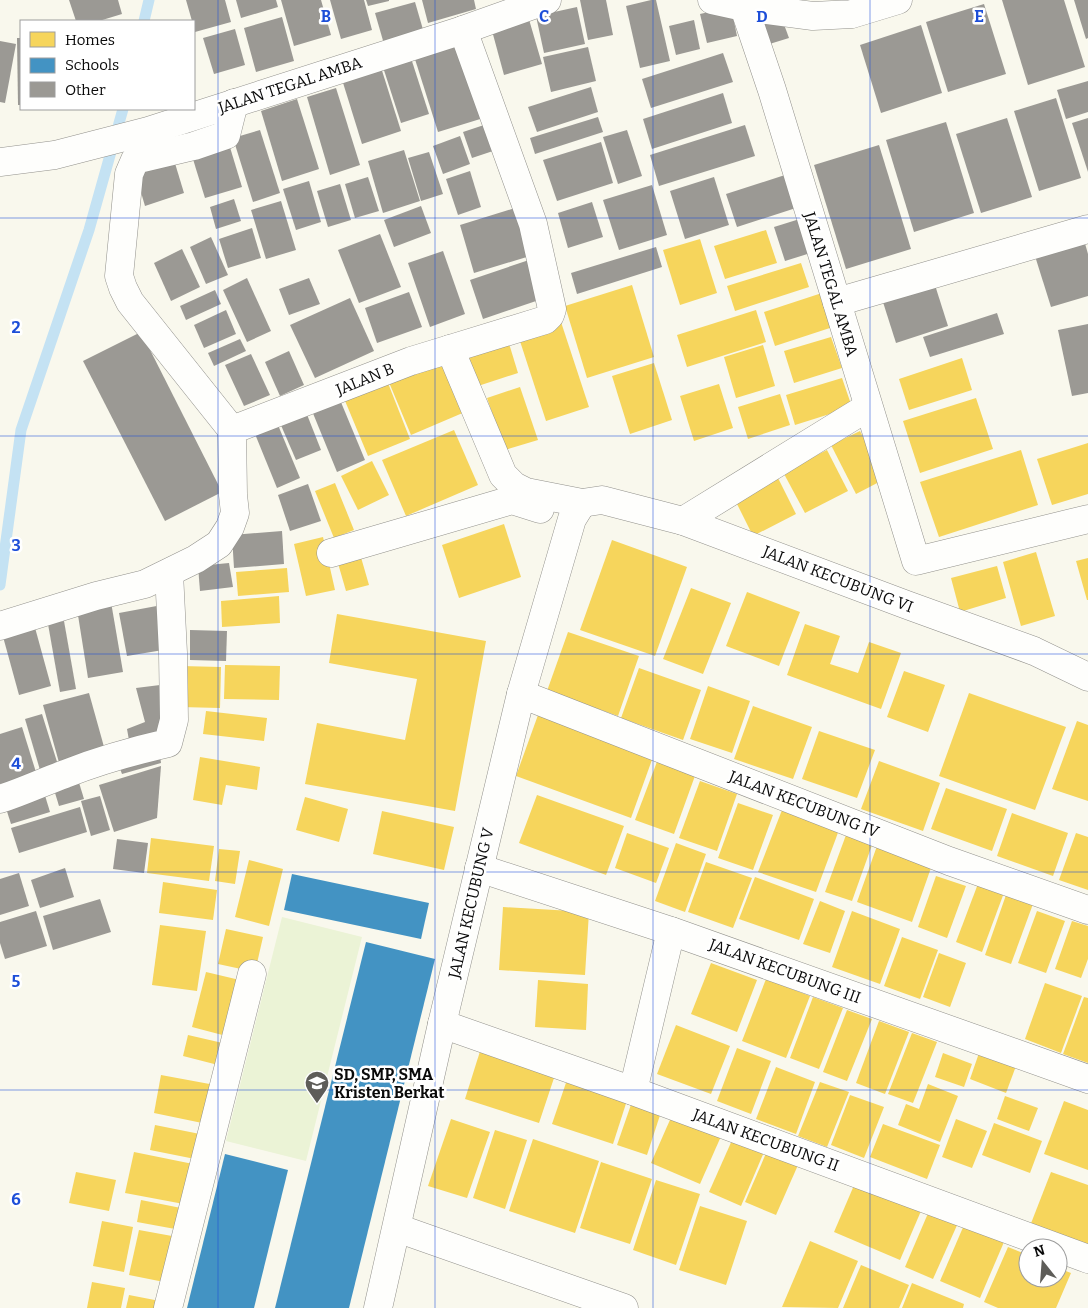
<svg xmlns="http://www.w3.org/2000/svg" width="1088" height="1308" viewBox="0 0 1088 1308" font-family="Bitter,serif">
<rect width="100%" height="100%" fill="#f9f8ed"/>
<polygon fill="#ebf3d6" points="282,917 362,937 306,1161 226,1141"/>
<g fill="#f6d55c">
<polygon points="766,230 777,263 725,279 714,246"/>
<polygon points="700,239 717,293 680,305 663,250"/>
<polygon points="801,263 809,287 735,311 727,286"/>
<polygon points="632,285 654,357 587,378 565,306"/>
<polygon points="828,291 839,325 775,346 764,312"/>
<polygon points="756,310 766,342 687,367 677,335"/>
<polygon points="561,322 589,407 546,421 518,335"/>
<polygon points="507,337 518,373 475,387 463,351"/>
<polygon points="831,337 842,368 794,383 784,351"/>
<polygon points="763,345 775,386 736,398 724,357"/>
<polygon points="442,357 465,412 411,435 388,380"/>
<polygon points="962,358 972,390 909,410 899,379"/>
<polygon points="654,363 672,420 630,434 612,376"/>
<polygon points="386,378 410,439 368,456 343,396"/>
<polygon points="842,378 852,407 795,425 786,395"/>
<polygon points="719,384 733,428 694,441 680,396"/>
<polygon points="520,387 538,440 505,450 487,398"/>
<polygon points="780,394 790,425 748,439 738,407"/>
<polygon points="976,398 993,449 920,473 903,421"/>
<polygon points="454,430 478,485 406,516 382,460"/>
<polygon points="860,431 885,479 856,494 831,445"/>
<polygon points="1088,443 1088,494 1052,505 1037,459"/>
<polygon points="827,450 848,491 805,513 783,472"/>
<polygon points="1021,450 1038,505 939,537 920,482"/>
<polygon points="372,461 389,495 358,510 341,476"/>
<polygon points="777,476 796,514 753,536 734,498"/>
<polygon points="335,483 354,530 334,538 315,491"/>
<polygon points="504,524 521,577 459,598 442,545"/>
<polygon points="323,537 335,590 306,596 294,544"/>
<polygon points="612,540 687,567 655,656 580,630"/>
<polygon points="358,547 369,585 346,591 335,553"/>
<polygon points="1036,552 1055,616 1021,626 1003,562"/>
<polygon points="1088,558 1088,600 1087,600 1076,561"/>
<polygon points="997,566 1006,598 960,612 951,578"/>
<polygon points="287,568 289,592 238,596 236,572"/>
<polygon points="691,588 731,603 703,674 663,659"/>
<polygon points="747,592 800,612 779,666 726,646"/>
<polygon points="279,596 280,623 222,627 221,601"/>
<polygon points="337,614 486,641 455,811 305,784 317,723 405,740 417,679 329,663"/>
<polygon points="805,624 840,636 830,664 858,673 869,642 901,653 881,709 787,675"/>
<polygon points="568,632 639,656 618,716 547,691"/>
<polygon points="225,665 280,666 279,700 224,699"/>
<polygon points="181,666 221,667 220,708 180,707"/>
<polygon points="639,668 701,690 683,740 621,718"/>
<polygon points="904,671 945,685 928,732 887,717"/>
<polygon points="708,686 750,701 732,753 690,739"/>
<polygon points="969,693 1066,727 1035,810 939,776"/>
<polygon points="753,706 812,727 793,779 734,759"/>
<polygon points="206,711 267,718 264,741 203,734"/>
<polygon points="538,715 653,757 631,818 516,776"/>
<polygon points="1077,721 1088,725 1088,801 1052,789"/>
<polygon points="819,731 875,750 857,798 802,779"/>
<polygon points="200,757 260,767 257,790 226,785 222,805 193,800"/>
<polygon points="658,759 696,773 674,834 635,820"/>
<polygon points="879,761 940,783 923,831 861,809"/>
<polygon points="700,781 737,794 717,851 679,838"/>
<polygon points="946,788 1007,809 992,851 931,829"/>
<polygon points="537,795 624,826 606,875 519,843"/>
<polygon points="305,797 348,809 339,842 296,830"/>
<polygon points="738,803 773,815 753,870 718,858"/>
<polygon points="782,810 839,830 816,892 758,872"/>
<polygon points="382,811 454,827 444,870 373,854"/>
<polygon points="1012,813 1068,833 1053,876 997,856"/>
<polygon points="627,833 669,848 656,883 615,868"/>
<polygon points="1076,833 1088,837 1088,890 1059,880"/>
<polygon points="846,835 872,845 852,901 825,892"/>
<polygon points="151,838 214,846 209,881 147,873"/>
<polygon points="676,843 706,854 685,912 655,901"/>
<polygon points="877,846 932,865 912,922 857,902"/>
<polygon points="219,849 240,851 235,884 215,881"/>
<polygon points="249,860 283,869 269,926 235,917"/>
<polygon points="706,862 752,878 733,928 688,912"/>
<polygon points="936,876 966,886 947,938 918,927"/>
<polygon points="755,877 814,899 799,940 739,919"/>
<polygon points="979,881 1005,890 982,952 956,942"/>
<polygon points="163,882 217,890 213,920 159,913"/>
<polygon points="1006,895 1033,904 1011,964 985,955"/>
<polygon points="820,901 845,911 830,953 803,944"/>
<polygon points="503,907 589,912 585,975 499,970"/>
<polygon points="852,911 900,929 880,984 832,967"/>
<polygon points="1037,911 1065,921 1046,973 1018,963"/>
<polygon points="1072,921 1088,926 1088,959 1081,978 1055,969"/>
<polygon points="160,925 206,931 197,991 152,985"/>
<polygon points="226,929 263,937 255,972 218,964"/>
<polygon points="902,937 938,950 920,999 884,986"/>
<polygon points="939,953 966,963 950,1007 923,997"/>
<polygon points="711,963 757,980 737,1032 691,1014"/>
<polygon points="206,972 244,981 230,1037 192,1027"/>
<polygon points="766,979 810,996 786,1058 742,1041"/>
<polygon points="538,980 588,984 586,1030 535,1027"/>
<polygon points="1045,983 1082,996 1061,1053 1025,1039"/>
<polygon points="813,997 843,1008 819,1069 790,1058"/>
<polygon points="1084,997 1088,998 1088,1063 1063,1054"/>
<polygon points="847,1010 872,1019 847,1081 823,1072"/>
<polygon points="879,1021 909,1032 885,1094 856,1083"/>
<polygon points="676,1025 730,1046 711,1094 657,1074"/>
<polygon points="912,1033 937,1042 913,1103 888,1094"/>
<polygon points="188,1035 227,1044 222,1066 183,1056"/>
<polygon points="482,1045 557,1069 539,1123 465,1099"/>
<polygon points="737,1048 771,1061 751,1114 717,1101"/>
<polygon points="943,1053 972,1064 964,1087 935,1077"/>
<polygon points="979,1053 1016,1066 1006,1093 970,1079"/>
<polygon points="776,1067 815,1082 796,1134 756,1119"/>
<polygon points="570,1071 630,1091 613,1144 552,1124"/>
<polygon points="161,1075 215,1085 207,1124 154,1113"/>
<polygon points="820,1082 849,1092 827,1147 798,1136"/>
<polygon points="928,1084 958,1096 940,1142 898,1125 906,1104 919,1109"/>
<polygon points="850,1095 884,1107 864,1158 831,1145"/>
<polygon points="634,1096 663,1106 647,1155 617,1145"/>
<polygon points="1005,1096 1038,1108 1029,1131 997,1119"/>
<polygon points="1064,1101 1088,1110 1088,1170 1044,1154"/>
<polygon points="673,1113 722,1134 700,1184 651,1163"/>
<polygon points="451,1119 490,1132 467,1198 428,1186"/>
<polygon points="956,1119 987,1131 972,1168 942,1157"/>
<polygon points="994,1123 1042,1141 1030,1173 982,1155"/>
<polygon points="883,1124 940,1145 927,1179 870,1157"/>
<polygon points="155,1125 205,1135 200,1160 150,1150"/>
<polygon points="495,1130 527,1140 505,1209 473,1198"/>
<polygon points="733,1138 764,1152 741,1206 709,1192"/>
<polygon points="533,1139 599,1161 575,1233 509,1211"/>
<polygon points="767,1151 798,1165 776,1215 745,1202"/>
<polygon points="134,1152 198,1165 189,1205 125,1193"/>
<polygon points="601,1162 652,1179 630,1244 580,1228"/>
<polygon points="76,1172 116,1180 109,1211 69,1203"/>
<polygon points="1051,1172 1088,1185 1088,1254 1028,1231"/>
<polygon points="656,1180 700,1194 676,1265 633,1250"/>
<polygon points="855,1183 921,1211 900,1260 834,1232"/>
<polygon points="141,1200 191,1210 186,1231 137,1222"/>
<polygon points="700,1206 747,1221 726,1285 679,1270"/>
<polygon points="929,1211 958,1223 933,1279 905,1267"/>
<polygon points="102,1221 133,1227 124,1272 93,1266"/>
<polygon points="964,1225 1004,1242 980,1298 940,1281"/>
<polygon points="139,1230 183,1238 174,1284 129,1275"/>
<polygon points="810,1241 858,1261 838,1308 782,1307"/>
<polygon points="1008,1247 1028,1255 1028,1278 1058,1278 1058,1268 1071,1273 1056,1308 998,1308 984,1302"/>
<polygon points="861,1265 909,1285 899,1308 843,1308"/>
<polygon points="92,1282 125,1288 121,1308 87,1308"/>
<polygon points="912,1283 964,1304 963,1308 902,1308"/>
<polygon points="129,1295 165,1302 164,1308 126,1308"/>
</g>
<g fill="#4393c3">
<polygon points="292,874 429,903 421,939 284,910"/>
<polygon points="366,942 435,959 349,1308 275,1308"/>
<polygon points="225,1154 288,1170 254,1308 187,1308"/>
</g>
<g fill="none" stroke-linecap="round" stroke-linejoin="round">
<g stroke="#c4e2f3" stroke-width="11">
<polyline points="144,21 149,0"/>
<polyline points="0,585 21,430 89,230 123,109"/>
</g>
</g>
<g fill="#9b9994">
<polygon points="69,0 118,0 122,14 99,21 76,21"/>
<polygon points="186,0 225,0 231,22 195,32 194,21 192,21"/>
<polygon points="236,0 276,0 278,7 241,18"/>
<polygon points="281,0 321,0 331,35 294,46"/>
<polygon points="330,0 364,0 372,30 341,39"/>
<polygon points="366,0 389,0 389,1 368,6"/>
<polygon points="422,0 474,0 476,9 428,23"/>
<polygon points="580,0 606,0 613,35 588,40"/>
<polygon points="651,0 656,0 670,61 640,68 626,6"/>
<polygon points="1002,0 1064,0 1085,67 1028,85"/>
<polygon points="1074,0 1088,0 1088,38 1086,39"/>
<polygon points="415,2 424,33 384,44 375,13"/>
<polygon points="984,4 1006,74 948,92 926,22"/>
<polygon points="577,7 585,44 544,53 536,16"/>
<polygon points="731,7 737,36 707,43 700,14"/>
<polygon points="528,16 542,64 504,75 491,27"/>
<polygon points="282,17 294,61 256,72 244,28"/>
<polygon points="782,19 789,38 763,46 756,27"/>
<polygon points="694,20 700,49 676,55 669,26"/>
<polygon points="921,25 942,93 881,113 860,45"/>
<polygon points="235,29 245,65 214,74 203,38"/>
<polygon points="17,38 21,38 21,105 18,105"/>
<polygon points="466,39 490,116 438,132 414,56"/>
<polygon points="0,41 16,44 5,103 0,102"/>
<polygon points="588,47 596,81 551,92 543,57"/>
<polygon points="723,53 733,82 651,108 642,79"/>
<polygon points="410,55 429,114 401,123 382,64"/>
<polygon points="379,61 401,131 362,144 340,73"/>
<polygon points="1088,81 1088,112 1066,119 1057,90"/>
<polygon points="591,87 598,112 537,132 528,107"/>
<polygon points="336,88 360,165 330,175 307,97"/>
<polygon points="723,93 732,123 652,149 643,119"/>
<polygon points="1056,98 1081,178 1039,191 1014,111"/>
<polygon points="297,99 319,169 282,181 261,111"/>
<polygon points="598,117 603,132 535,154 530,138"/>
<polygon points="1007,118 1032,197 981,213 956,134"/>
<polygon points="1088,118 1088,172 1072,123"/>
<polygon points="493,122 502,148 472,158 463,132"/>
<polygon points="946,122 974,213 914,232 886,140"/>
<polygon points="745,125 755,156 659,186 650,155"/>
<polygon points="260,130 280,193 253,202 233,138"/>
<polygon points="627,130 642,176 618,184 603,137"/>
<polygon points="460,136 470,164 443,174 433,146"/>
<polygon points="601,142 613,183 557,201 543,160"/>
<polygon points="229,144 242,187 205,198 192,156"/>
<polygon points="879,145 911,249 846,269 814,165"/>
<polygon points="404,150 420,201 383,213 368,161"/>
<polygon points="429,152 443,194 421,201 408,158"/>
<polygon points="174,160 184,193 145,206 135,172"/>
<polygon points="470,171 481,207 458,215 446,179"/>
<polygon points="788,174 799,207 737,227 726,194"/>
<polygon points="368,177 379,211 355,218 345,184"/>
<polygon points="714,177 729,225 685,239 670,191"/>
<polygon points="309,181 321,222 296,230 283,189"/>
<polygon points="340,184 351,220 328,227 317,191"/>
<polygon points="652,185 667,235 619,250 603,200"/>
<polygon points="234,199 241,221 216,229 210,207"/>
<polygon points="281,201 296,250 266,259 251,210"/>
<polygon points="592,202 603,237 568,248 558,213"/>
<polygon points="421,206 431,233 394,247 384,220"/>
<polygon points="515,208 530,256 474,273 460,225"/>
<polygon points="806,217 817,251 785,261 774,227"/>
<polygon points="252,228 261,258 228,268 219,239"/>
<polygon points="380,234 401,287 359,303 338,250"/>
<polygon points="211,237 228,275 206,284 190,247"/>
<polygon points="1084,240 1088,254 1088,296 1051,307 1035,256"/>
<polygon points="656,247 662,267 577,294 571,273"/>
<polygon points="182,249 200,287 171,301 154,263"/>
<polygon points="443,251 465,314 430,327 408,263"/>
<polygon points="529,260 542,299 483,319 470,280"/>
<polygon points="247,278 271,331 247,342 223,290"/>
<polygon points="309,278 320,304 289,315 279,289"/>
<polygon points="934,282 948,326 896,343 882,299"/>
<polygon points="215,290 221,304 186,320 180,306"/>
<polygon points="409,292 422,327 377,343 365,308"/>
<polygon points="350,298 374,351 315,378 290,325"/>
<polygon points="226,310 236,334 204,348 194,325"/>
<polygon points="997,313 1004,334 930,357 923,337"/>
<polygon points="1088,324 1088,393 1072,396 1058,330"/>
<polygon points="141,332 222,492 165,521 83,361"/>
<polygon points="240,339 246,351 214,366 208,353"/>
<polygon points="289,351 304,385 280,396 265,362"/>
<polygon points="251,354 270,395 244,406 225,365"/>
<polygon points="338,395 365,460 337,472 310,406"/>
<polygon points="306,412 321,450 296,460 280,423"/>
<polygon points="278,425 300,478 277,488 255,434"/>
<polygon points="308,484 321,521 290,531 278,495"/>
<polygon points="282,531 284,564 234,568 232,535"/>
<polygon points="229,563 233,587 200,591 198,566"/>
<polygon points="111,602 123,672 88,678 77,609"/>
<polygon points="162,605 169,649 127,656 119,613"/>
<polygon points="64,621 76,689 60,692 48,624"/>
<polygon points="34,624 51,686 19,695 2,633"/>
<polygon points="190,630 227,631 226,661 190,660"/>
<polygon points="160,685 166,729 130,746 127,729 145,722 136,688"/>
<polygon points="89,693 106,754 60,766 43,705"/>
<polygon points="42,714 58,765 40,770 25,719"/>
<polygon points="22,727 39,782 3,793 0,783 0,734"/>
<polygon points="159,747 161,763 122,774 117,760"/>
<polygon points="161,766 157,818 114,832 99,785"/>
<polygon points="77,776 84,799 59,806 52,783"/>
<polygon points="43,789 50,812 11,824 4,802"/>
<polygon points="100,796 110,830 91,836 81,801"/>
<polygon points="80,807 87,832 19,853 11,828"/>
<polygon points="117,839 148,843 144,873 113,869"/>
<polygon points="65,868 74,897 40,908 31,880"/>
<polygon points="19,873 29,906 0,915 0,879"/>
<polygon points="100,899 111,932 53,950 43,916"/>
<polygon points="36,911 47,946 5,959 0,943 0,922"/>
</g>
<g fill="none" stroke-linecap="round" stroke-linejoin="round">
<defs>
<g id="minor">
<polyline points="712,0 744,7 813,16 852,14 898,0"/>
<polyline points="744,7 772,90 916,561 1088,519"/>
<polyline points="0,162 55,155 148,131 463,30 547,0"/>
<polyline points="837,302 1088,229"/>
<polyline points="450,349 503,475 514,486 526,492 582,503 602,500 683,521 907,605 1034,651 1088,677"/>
<polyline points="232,430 130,302 123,288 119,276 129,174 135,160 194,146 226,135 234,103"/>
<polyline points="683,521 868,407"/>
<polyline points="331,553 512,500 540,509"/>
<polyline points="0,626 96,596 145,584 196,559 219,544 230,527 235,513 233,495 232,430 411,361 545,320 550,315 552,309 533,224 463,30"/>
<polyline points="521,694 949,861 1088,910"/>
<path d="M0 799C22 792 43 782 65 774 98 761 133 751 168 743L174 720 173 653 169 573"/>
<polyline points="479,868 671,931 1088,1079"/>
<polyline points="442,1024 633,1091 1088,1259"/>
<polyline points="633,1091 671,931"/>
<polyline points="397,1228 624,1308"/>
<polyline points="168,1308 252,974"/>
<polyline points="378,1308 442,1024 521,694 572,519 582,503"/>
</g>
</defs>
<use href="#minor" stroke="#92918c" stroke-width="29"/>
<use href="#minor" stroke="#fefefc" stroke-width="28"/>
</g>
<path fill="none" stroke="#1d4ed8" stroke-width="1" stroke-opacity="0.55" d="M218 0V1308M435 0V1308M653 0V1308M870 0V1308M0 218H1088M0 436H1088M0 654H1088M0 872H1088M0 1090H1088"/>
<defs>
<symbol id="school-pin" viewBox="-11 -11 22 30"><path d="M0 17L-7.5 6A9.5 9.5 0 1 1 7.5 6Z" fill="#5e5d59" stroke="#fff"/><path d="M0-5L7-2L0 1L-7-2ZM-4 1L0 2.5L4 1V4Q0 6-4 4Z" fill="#fff"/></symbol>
</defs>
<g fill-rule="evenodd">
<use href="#school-pin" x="303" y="1069" width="28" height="38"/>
</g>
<g text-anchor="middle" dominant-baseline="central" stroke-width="5" stroke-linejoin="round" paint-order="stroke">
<g font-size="16" fill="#0a0a0a" stroke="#fff">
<text transform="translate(290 85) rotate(-18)">JALAN TEGAL AMBA</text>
<text transform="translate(831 284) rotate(73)">JALAN TEGAL AMBA</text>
<text transform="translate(365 379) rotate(-22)">JALAN B</text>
<text transform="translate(838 579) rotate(21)">JALAN KECUBUNG VI</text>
<text transform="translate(804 804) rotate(21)">JALAN KECUBUNG IV</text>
<text transform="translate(471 903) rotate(-77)">JALAN KECUBUNG V</text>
<text transform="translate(785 971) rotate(20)">JALAN KECUBUNG III</text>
<text transform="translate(766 1140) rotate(20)">JALAN KECUBUNG II</text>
</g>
<g font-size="16" font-weight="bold" fill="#0a0a0a" stroke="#fff" text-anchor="start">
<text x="334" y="1074">SD, SMP, SMA<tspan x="334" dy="18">Kristen Berkat</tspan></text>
</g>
</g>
<g font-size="16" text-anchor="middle" font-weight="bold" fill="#1d4ed8" stroke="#fff" stroke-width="5" stroke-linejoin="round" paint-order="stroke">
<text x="326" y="22">B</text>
<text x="544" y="22">C</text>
<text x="762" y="22">D</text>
<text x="979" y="22">E</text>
<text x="16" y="333">2</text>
<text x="16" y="551">3</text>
<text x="16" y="769">4</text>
<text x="16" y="987">5</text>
<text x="16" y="1205">6</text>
</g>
<rect x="20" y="20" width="175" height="90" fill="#ffffff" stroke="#9d9d9d"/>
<rect x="30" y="32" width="25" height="15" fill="#f6d55c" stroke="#9d9d9d"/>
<text x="65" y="45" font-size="15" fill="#0a0a0a">Homes</text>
<rect x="30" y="58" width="25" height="15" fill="#4393c3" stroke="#9d9d9d"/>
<text x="65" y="70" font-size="15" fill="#0a0a0a">Schools</text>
<rect x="30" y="82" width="25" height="15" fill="#9b9994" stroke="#9d9d9d"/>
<text x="65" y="95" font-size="15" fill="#0a0a0a">Other</text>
<g transform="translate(1043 1263) rotate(343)"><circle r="24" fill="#ffffff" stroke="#9d9d9d"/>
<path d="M0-4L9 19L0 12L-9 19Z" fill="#5e5d59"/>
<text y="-8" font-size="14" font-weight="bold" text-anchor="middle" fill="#0a0a0a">N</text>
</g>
</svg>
